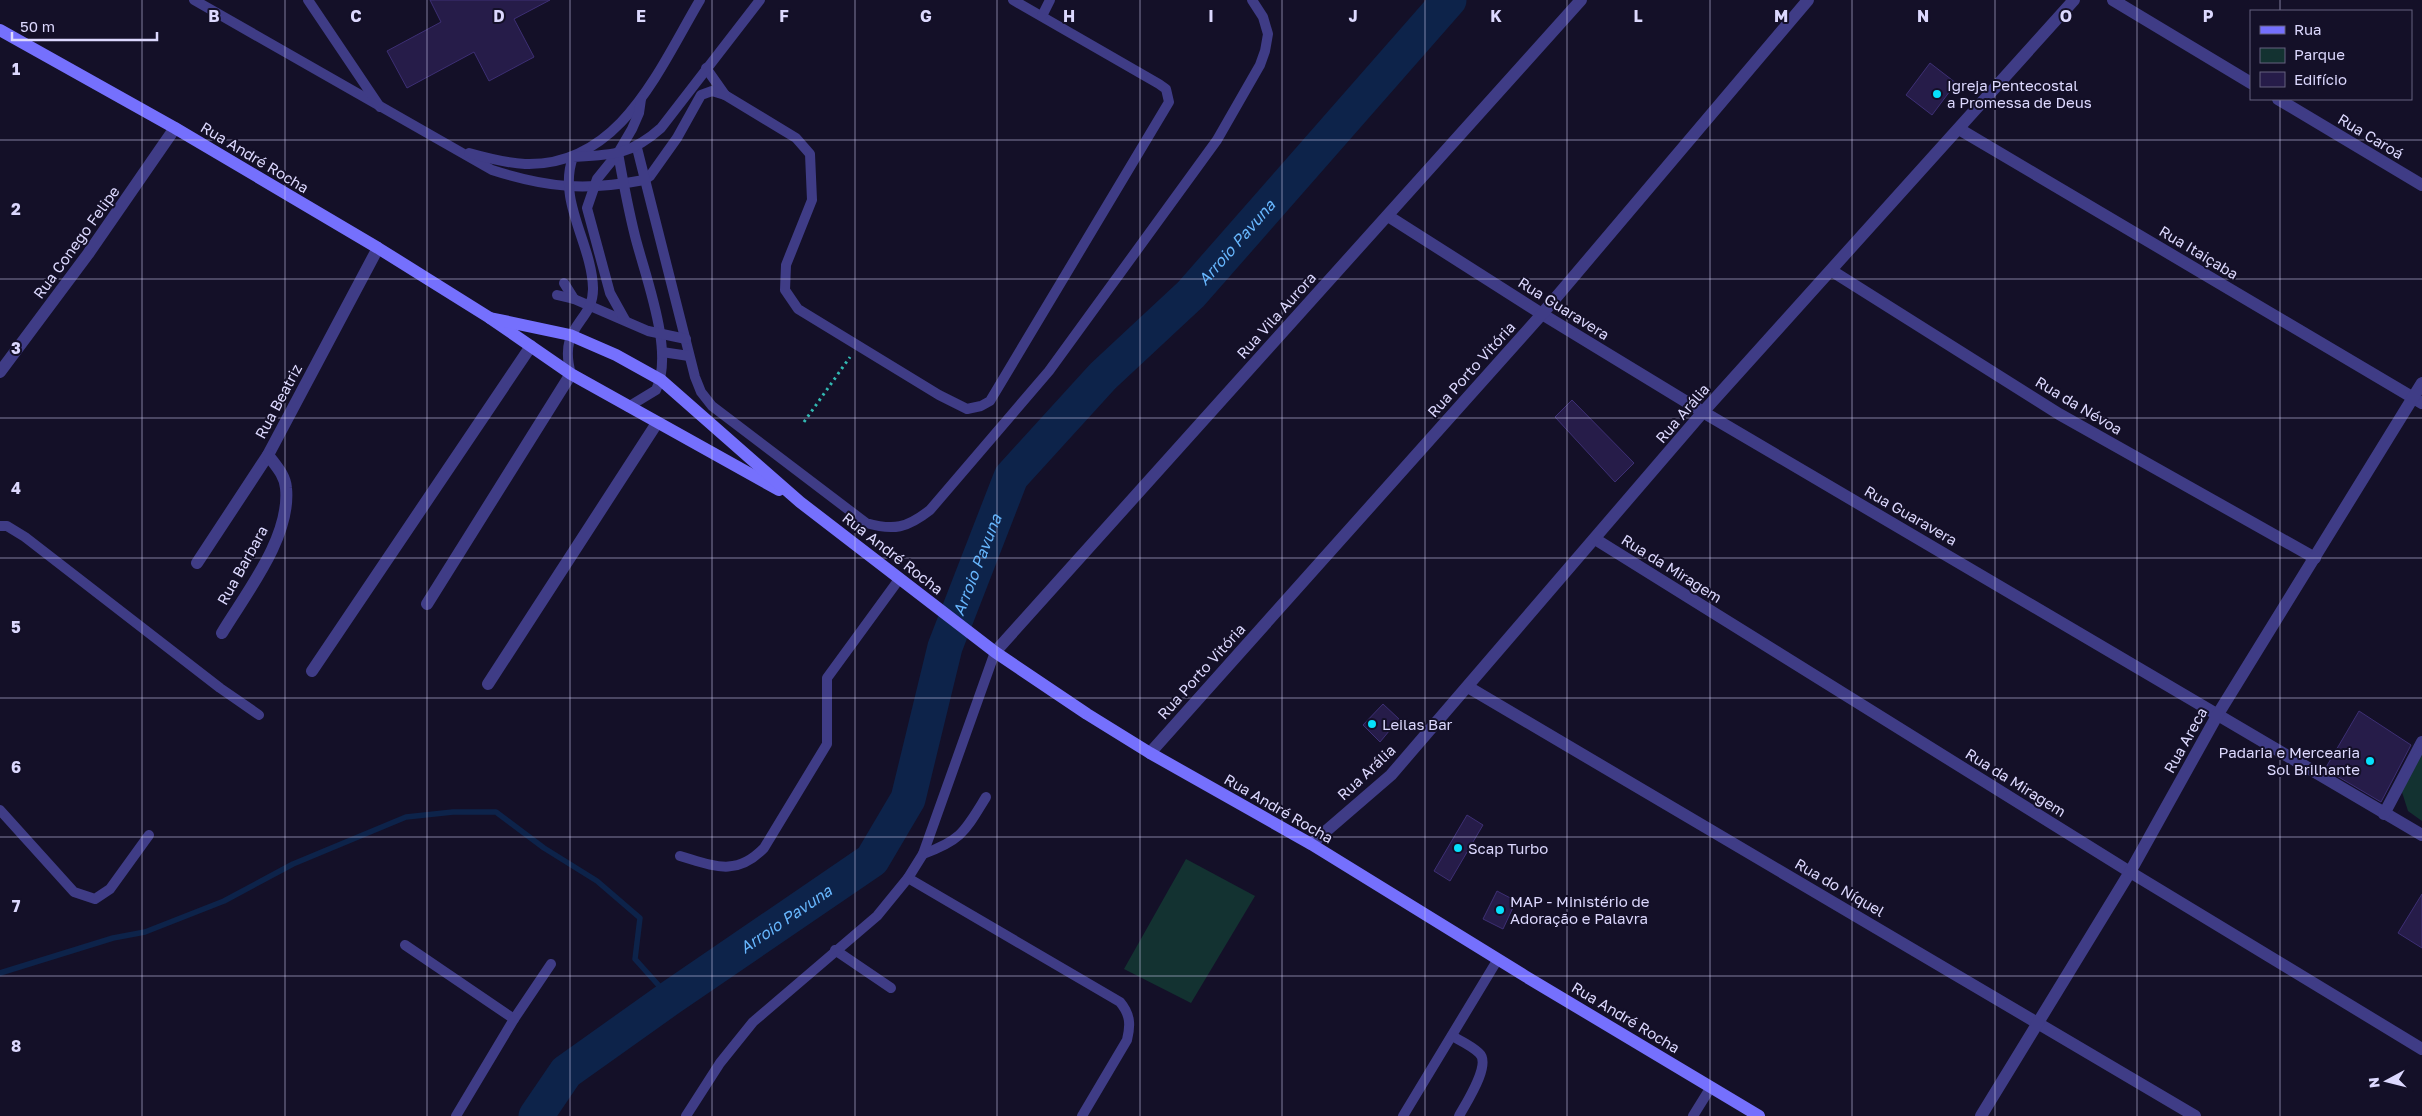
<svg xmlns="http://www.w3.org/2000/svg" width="2422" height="1116" viewBox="0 0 2422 1116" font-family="'Golos Text',sans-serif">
<rect width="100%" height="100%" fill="#141028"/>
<g fill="#133231">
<polygon points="2422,750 2422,821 2408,811 2401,789"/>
<polygon points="1186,859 1255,896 1191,1003 1124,969"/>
</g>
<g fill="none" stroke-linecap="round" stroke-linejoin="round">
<polyline stroke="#0d234a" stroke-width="5.5" points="0,973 113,938 145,932 224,901 293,864 406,817 453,812 496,812 544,848 597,881 640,918 635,959 670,998"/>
<path stroke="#0d234a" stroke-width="35" id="s1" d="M536 1116 566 1072 670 998 872 860 908 799 945 647 1011 477 1103 376 1191 294 1449 0"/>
</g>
<g fill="#261c49" stroke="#3d2f74">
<polygon points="430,0 550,0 514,19 534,57 489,81 474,52 407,88 387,51 441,22"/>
<polygon points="1930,63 1956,83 1932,115 1906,95"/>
<polygon points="1572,400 1634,463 1615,482 1555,417"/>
<polygon points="1383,704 1399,719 1380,742 1363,725"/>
<polygon points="2359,711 2411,745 2381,802 2325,769"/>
<polygon points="1467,815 1483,825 1450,881 1434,871"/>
<polygon points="1497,891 1516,901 1503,929 1483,919"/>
<polygon points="2422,894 2422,948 2398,933"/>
</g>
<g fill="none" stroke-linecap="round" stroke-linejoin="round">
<polyline stroke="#32b8b2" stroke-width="3" stroke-dasharray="2.5 4" stroke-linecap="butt" points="804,422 850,357"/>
<g stroke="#3f3c86" stroke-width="10">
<path d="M194 0 492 170C548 188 586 191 644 180L650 176 677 138 701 95 712 91 725 95 796 138 810 154 812 200 786 265 785 290 798 309 939 395 967 409 981 406 990 401 1169 102 1166 89 1159 84 1013 0"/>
<polyline points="308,0 380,107"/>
<polyline points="1042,16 1050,0"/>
<polyline points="706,68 725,95"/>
<path d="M637 148 695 377 701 392 712 406 866 523C894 531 907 528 930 510L1049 371 1217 140 1260 65 1265 51 1268 34 1263 17 1252 0"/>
<path d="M469 153C487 158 506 163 525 164 620 167 659 69 700 0"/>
<path d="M618 153C623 181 628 208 635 236 645 276 675 352 656 390L628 407"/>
<polyline points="564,283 574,299"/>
<polyline points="557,295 574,299 648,331 686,339"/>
<polyline points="625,320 610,293 587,208 597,179 618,153 632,129 639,113 641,99"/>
<polyline points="662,352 689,356"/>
<path d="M571 374C557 324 594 323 593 288 592 244 557 201 573 157 612 155 631 155 661 128L760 0"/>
<polyline points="0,526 7,526 25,537 220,688 259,715"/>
<polyline points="0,810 74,892 95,899 110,889 149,835"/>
<path d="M923 854C962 840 965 831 986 797"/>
<path d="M680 856C714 866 736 877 764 848L827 744V678L900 578"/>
<path d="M908 878 1120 1002C1130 1014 1131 1024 1127 1040L1082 1116"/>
<polyline points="405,945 514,1019"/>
<polyline points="835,950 891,988"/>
<path d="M1452 1036C1461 1041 1472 1046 1479 1053 1492 1064 1466 1103 1459 1116"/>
<polyline points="456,1116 514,1019 551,964"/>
<polyline points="686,1116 720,1063 753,1022 877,916 908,878 923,854 995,652"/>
<polyline points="1403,1116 1498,959"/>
<polyline points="1693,1116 1711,1087"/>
</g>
<g stroke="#3f3c86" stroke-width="12">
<polyline points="2113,0 2251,83"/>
<polyline points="2278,99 2422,185"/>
<polyline points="1959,129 2422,403"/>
<polyline points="1388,216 1542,314 1703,412 2422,835"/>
<polyline points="1832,271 2059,414 2315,558"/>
<polyline points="0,372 88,254 175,128"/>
<polyline points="1595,539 2130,872 2422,1049"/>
<polyline points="197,563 268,455 378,248"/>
<polyline points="427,604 571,374"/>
<path d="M222 633C246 593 291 537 286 488 285 475 276 466 268 455"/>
<polyline points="995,652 1581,0"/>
<polyline points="312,671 531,346"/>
<polyline points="488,684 657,423"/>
<polyline points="1468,687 2195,1116"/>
<polyline points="1150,753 1542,314 1808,0"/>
<polyline points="2384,814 2422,742"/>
<polyline points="1311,844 1391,775 1703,412 2074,0"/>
<polyline points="1981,1116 2130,872 2218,714 2422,383"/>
</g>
<g stroke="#7570fd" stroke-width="12">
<polyline points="0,30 175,128 378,248 490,318 571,374 779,490"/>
<polyline points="490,318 570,335 616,355 661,380 800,502 995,652 1087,714 1150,753 1311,844 1525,976 1759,1116"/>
</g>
</g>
<path fill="none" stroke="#dcd8fe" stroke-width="1" stroke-opacity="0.55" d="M142 0V1116M285 0V1116M427 0V1116M570 0V1116M712 0V1116M855 0V1116M997 0V1116M1140 0V1116M1282 0V1116M1425 0V1116M1567 0V1116M1710 0V1116M1852 0V1116M1995 0V1116M2137 0V1116M2280 0V11M2280 99V1116M0 140H2422M0 279H2422M0 418H2422M0 558H2422M0 698H2422M0 837H2422M0 976H2422"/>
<g fill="#06e1fc" stroke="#141028" stroke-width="2">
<circle cx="1937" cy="94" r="5"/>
<circle cx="1372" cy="724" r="5"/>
<circle cx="2370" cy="761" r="5"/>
<circle cx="1458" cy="848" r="5"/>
<circle cx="1500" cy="910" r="5"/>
</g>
<g text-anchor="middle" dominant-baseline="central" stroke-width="4" stroke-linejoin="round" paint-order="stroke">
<g font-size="15" fill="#dcd8fe" stroke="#141028" text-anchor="start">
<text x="1947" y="85">Igreja Pentecostal<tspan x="1947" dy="17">a Promessa de Deus</tspan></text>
<text x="1382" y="724">Leilas Bar</text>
<text x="2360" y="752" text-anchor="end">Padaria e Mercearia<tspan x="2360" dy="17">Sol Brilhante</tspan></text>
<text x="1468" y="848">Scap Turbo</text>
<text x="1510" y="901">MAP - Ministério de<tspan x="1510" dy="17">Adoração e Palavra</tspan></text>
</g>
<g font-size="15" fill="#dcd8fe" stroke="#141028">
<text transform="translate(2371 136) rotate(31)">Rua Caroá</text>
<text transform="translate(255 157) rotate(31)">Rua André Rocha</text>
<text transform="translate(76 242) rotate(-54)">Rua Conego Felipe</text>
<text transform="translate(2199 252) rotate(31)">Rua Itaiçaba</text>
<text transform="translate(1564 308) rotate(32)">Rua Guaravera</text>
<text transform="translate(1276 315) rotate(-48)">Rua Vila Aurora</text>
<text transform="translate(1471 369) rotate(-48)">Rua Porto Vitória</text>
<text transform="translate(278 401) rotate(-62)">Rua Beatriz</text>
<text transform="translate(2079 405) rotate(31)">Rua da Névoa</text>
<text transform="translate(1682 413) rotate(-49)">Rua Arália</text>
<text transform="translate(1911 515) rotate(30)">Rua Guaravera</text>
<text transform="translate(893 553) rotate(38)">Rua André Rocha</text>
<text transform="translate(242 565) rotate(-61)">Rua Barbara</text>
<text transform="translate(1672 568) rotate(32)">Rua da Miragem</text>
<text transform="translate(1201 671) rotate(-48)">Rua Porto Vitória</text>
<text transform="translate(2185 740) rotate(-61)">Rua Areca</text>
<text transform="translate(1366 772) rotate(-43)">Rua Arália</text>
<text transform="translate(2016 782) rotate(32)">Rua da Miragem</text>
<text transform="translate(1279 808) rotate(30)">Rua André Rocha</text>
<text transform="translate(1840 887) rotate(30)">Rua do Níquel</text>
<text transform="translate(1626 1017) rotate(31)">Rua André Rocha</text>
</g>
<g font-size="16" font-style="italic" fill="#67b6fd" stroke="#141028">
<text stroke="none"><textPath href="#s1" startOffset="1161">Arroio Pavuna</textPath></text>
<text stroke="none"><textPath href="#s1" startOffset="741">Arroio Pavuna</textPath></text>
<text stroke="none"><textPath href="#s1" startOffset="321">Arroio Pavuna</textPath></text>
</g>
</g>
<g font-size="16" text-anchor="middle" font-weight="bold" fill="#dcd8fe" stroke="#141028" stroke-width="4" stroke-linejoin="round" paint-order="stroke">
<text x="214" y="22">B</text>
<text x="356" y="22">C</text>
<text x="499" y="22">D</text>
<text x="641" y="22">E</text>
<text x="784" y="22">F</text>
<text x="926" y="22">G</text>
<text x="1069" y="22">H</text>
<text x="1211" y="22">I</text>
<text x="1353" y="22">J</text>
<text x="1496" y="22">K</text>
<text x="1638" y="22">L</text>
<text x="1781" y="22">M</text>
<text x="1923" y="22">N</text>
<text x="2066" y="22">O</text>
<text x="2208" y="22">P</text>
<text x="16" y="75">1</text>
<text x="16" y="215">2</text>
<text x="16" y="354">3</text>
<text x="16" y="494">4</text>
<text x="16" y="633">5</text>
<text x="16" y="773">6</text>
<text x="16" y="912">7</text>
<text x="16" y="1052">8</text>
</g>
<rect x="2250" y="10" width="162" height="90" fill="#141028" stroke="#64607e"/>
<rect x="2260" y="26" width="25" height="8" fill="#7570fd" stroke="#64607e"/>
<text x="2294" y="35" font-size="15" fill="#dcd8fe">Rua</text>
<rect x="2260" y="48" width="25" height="15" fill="#133231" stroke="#64607e"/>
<text x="2294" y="60" font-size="15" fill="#dcd8fe">Parque</text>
<rect x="2260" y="72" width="25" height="15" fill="#261c49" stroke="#64607e"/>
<text x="2294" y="85" font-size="15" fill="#dcd8fe">Edifício</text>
<g transform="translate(2387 1081) rotate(263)" stroke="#141028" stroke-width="4" paint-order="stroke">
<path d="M0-4L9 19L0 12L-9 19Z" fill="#dcd8fe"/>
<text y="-8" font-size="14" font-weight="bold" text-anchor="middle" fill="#dcd8fe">N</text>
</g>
<path d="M12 32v8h145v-8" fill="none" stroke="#dcd8fe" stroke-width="2.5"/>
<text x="20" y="32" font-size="15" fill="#dcd8fe" stroke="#141028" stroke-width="4" paint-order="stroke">50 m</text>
</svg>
